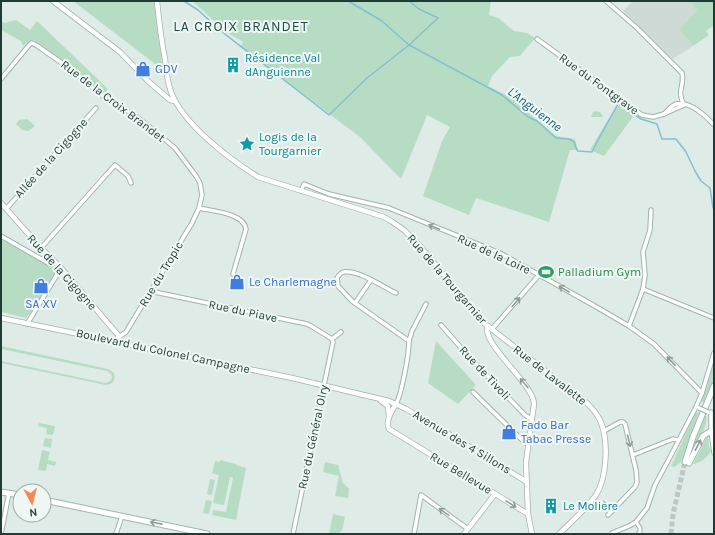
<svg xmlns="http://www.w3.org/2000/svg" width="715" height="535" viewBox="0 0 715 535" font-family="Karla,sans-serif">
<rect width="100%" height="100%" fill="#dfebe6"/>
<polygon fill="#cddad5" points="633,1 690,1 697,10 679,30 693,46 673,59 623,11"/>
<g fill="#b6ddc4">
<polygon points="73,1 154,1 163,70"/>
<polygon points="192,1 491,1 489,15 498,18 514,31 527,33 535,38 520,56 510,57 492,76 488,86 510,97 556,136 575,139 578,150 570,150 549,222 476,198 469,215 423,196 442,141 450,127 427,115 401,179 360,137 240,47 243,42 228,33"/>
<polygon points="690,1 714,1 714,25 706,31 709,35 693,46 679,30 697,10"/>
<polygon points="16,20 30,30 37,21 107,88 107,96 86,79 34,40 28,42 23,46 21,41 1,30 1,22 5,23"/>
<polygon points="618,103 635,114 604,156 590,150"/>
<polygon points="596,111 600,112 603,117 591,117 593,112"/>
<polygon points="27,119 35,126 28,131 22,130 16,124 19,120"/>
<polygon points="1,238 46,265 54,263 58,269 45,294 26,318 1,312"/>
<polygon points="436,341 476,385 458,404 428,383"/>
<path d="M1 346 108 369 114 373C116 380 113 384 106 385L1 363V361L106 383 110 381 112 378 111 374 107 371 1 349Z"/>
<polygon points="714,364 714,379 704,403 701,400"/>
<polygon points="698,412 699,413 681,462 674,467 671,466 695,414"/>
<polygon points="704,415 707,417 705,427 691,454"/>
<polygon points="39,423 55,426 53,435 46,434 47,428 38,426"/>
<path d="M708 436 709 447 711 450C709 457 700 463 693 464L707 437Z"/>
<polygon points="45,438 52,439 51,448 43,446"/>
<polygon points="42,450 50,452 48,460 56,462 55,466 47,464 46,471 38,470"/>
<polygon points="220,460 236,464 236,465 246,468 236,520 212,515 213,510 226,512 233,478 230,477 224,505 213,503 219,475 212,473 215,461 220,462"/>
<polygon points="325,462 338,465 343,483 349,489 348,498 335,496 339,476 323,472"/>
<polygon points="210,479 215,480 212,495 207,494"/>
<polygon points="206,500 212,501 209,514 203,513"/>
<polygon points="333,514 345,517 342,531 336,534 329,534"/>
</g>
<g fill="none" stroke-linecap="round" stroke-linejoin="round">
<g stroke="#84c0d2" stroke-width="1.5">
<polyline points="184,1 198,10 221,31 329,115 367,78 409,45 502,95 528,117 537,121 556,138 569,139 574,142 576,148 578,151 592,152 599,138 618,104 641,119 657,124 662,139 676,139 686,152 695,171 701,181 710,188 713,208 714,208"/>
<polyline points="348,1 382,21 409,45 438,18 419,9 409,1"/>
</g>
<polyline stroke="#b9c8c3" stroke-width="5" stroke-dasharray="5 2.5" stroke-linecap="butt" points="671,534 673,514 685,462"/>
<defs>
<polyline id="pedestrian" points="636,522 640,528 640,532 638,534"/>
<g id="minor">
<path d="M606 1 637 28 682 73C685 86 676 90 684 105"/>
<polyline points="537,39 642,115 653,117 664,114"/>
<polyline points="1,79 30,44 32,43 36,45 72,70 106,99 133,114 157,133 175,148 196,176 200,183 202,195 199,208 192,223 126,332 119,337"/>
<path d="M684 105 664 114C667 111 672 105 676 104 690 101 706 116 714 125"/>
<polyline points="301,191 304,184 329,194 389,208 500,253 593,305 629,326 654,344 702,393"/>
<path d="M199 208C212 211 244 213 246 229L233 274"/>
<polyline points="6,209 96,108"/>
<polyline points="1,236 48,263 54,261"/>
<polyline points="41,248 115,165 128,176 131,183"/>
<polyline points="643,289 714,318"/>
<polyline points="150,291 307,324 311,326 332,339"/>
<path d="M396 293C383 287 359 270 344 272 341 272 339 275 337 278L338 286 352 301 409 341C409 354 402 393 396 404"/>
<polyline points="355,303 371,280"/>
<polyline points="27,324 61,268"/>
<polyline points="441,325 471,359 525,415 531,419"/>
<polyline points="629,326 643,289 645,275 643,252 650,230 651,210"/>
<polyline points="492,329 539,275"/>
<polyline points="332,339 341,332"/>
<polyline points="409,341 412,331 426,304"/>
<polyline points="473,392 520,438 527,444"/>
<polyline points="711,412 711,431 714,453"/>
<polyline points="604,431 620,422 623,422 625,424 636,470 637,482 635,487 608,515"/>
<polyline points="633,455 673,439 678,440"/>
<polyline points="612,533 629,526 636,522 647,508 655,485 668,461 696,407 702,393 714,353"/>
<polyline points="1,534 9,493"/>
<polyline points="116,534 122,516"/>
<polyline points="293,534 333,342 332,339"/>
<polyline points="414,534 421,495 468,529"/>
</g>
<g id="tertiary">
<polyline points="53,1 120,52 149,82 170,100 175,101"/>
<path d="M157 1C159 20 161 40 165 59 166 70 167 81 171 92 184 125 228 158 258 177L384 217 391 221 404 230 419 245 485 324 587 403C592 408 597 414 600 420 609 440 607 478 596 495 586 509 571 522 559 534"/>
<polyline points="1,203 41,248 61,268 118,335 119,343"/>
<polyline points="1,318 292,378 389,401 406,409 429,422 527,482"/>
<path d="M488 326C480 343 534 384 534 404L526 462 528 514 532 534"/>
<polyline points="381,401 388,406 389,417"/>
<path d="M396 404C392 411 385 421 389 429L528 514"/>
<polyline points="464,534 495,494"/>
</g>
<g id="secondary">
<polyline points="685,462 693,437 714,386"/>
<polyline points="689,463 703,436 711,431"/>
<polyline points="1,492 20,495"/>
<polyline points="44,500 207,534"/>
</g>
</defs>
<use href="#pedestrian" stroke="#a2b3ae" stroke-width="5"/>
<use href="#minor" stroke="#a2b3ae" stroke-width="5.5"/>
<use href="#tertiary" stroke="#a2b3ae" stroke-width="6"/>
<use href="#secondary" stroke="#9db7af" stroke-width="7"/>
<use href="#pedestrian" stroke="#fff" stroke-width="3"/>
<use href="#minor" stroke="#fff" stroke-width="3.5"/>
<use href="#tertiary" stroke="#fff" stroke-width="4.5"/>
<use href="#secondary" stroke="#fff" stroke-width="5"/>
<defs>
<polyline id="minor-bridge" points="699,408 708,412"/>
</defs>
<use href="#minor-bridge" stroke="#a2b3ae" stroke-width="5.5" stroke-linecap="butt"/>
<use href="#minor-bridge" stroke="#fff" stroke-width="3.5"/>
</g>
<defs><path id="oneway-shaft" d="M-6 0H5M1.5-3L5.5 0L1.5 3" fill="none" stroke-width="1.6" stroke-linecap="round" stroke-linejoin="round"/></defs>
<g stroke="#8f9d9a">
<use href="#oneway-shaft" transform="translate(434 227) rotate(-157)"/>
<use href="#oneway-shaft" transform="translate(564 289) rotate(-150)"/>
<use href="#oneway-shaft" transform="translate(516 302) rotate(-49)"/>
<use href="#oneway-shaft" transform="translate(671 361) rotate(-133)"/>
<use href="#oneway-shaft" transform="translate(524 383) rotate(-130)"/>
<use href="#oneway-shaft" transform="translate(629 441) rotate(76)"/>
<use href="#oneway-shaft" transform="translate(698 445) rotate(-63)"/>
<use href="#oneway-shaft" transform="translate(511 504) rotate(31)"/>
<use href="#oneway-shaft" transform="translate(444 512) rotate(-145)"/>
<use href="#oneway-shaft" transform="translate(156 523) rotate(-169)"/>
</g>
<defs>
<symbol id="building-bare" viewBox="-9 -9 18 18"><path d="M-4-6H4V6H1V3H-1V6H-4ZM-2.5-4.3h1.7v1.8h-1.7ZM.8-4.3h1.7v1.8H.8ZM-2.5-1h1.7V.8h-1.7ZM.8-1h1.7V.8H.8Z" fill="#0f9aa8" stroke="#eff7f4" stroke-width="2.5" paint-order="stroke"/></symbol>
<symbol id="shop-bare" viewBox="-9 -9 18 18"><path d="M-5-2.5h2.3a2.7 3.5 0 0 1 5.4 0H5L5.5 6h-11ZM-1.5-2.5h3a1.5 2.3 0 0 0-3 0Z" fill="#3f7fe0" stroke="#eff7f4" stroke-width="2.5" paint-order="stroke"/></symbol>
<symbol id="sight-bare" viewBox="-9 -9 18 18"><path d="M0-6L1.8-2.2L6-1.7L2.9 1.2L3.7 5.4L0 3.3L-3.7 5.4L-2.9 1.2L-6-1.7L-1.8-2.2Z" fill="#0f9aa8" stroke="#eff7f4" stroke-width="2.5" paint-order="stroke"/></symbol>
<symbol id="stadium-bare" viewBox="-9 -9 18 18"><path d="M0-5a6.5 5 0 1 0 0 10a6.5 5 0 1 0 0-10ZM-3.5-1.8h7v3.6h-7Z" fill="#2e9e5b" stroke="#eff7f4" stroke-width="2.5" paint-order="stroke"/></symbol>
</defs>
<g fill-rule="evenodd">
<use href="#building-bare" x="222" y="54" width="22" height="22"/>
<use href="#shop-bare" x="132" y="58" width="22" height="22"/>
<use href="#sight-bare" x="236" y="133" width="22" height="22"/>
<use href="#stadium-bare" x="535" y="261" width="22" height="22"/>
<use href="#shop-bare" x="226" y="271" width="22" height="22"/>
<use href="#shop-bare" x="30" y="275" width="22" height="22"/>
<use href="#shop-bare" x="498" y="421" width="22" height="22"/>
<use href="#building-bare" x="540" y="495" width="22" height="22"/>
</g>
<g text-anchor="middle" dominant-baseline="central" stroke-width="4" stroke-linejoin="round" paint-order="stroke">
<g font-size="12" fill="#0d838f" stroke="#eff7f4" text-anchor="start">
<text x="245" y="58">Résidence Val<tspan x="245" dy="14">dAnguienne</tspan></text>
<text x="259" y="137">Logis de la<tspan x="259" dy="14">Tourgarnier</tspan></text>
<text x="563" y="506">Le Molière</text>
</g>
<g font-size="12" fill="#366cbe" stroke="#eff7f4" text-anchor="start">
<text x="155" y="69">GDV</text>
<text x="249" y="282">Le Charlemagne</text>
<text x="41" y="304" text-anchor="middle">SA XV</text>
<text x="521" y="425">Fado Bar<tspan x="521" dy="14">Tabac Presse</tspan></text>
</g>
<g font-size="12" fill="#1f3b36" stroke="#eff7f4">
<text transform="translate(599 84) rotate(36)">Rue du Fontgrave</text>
<text transform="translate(113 101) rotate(37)">Rue de la Croix Brandet</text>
<text transform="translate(51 158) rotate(-48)">Allée de la Cigogne</text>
<text transform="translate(494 254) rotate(25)">Rue de la Loire</text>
<text transform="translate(62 272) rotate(48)">Rue de la Cigogne</text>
<text transform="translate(161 274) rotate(-59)">Rue du Tropic</text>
<text transform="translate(447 279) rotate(49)">Rue de la Tourgarnier</text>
<text transform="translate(243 311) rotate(12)">Rue du Piave</text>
<text transform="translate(163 351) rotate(12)">Boulevard du Colonel Campagne</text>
<text transform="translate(485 373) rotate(47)">Rue de Tivoli</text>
<text transform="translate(550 375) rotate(38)">Rue de Lavalette</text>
<text transform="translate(313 437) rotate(-78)">Rue du Général Olry</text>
<text transform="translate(462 442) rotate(31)">Avenue des 4 Sillons</text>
<text transform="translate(461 473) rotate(31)">Rue Bellevue</text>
</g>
<g font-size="12" fill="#27864d" stroke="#eff7f4" text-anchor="start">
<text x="558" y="272">Palladium Gym</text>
</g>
<g font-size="13" font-style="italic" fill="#186078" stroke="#eff7f4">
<text transform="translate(535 109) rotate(37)">L'Anguienne</text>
</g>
<g font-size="14" letter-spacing="1" fill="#1b4d45" stroke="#eff7f4">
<text x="241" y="26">LA CROIX BRANDET</text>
</g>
</g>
<rect width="715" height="535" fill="none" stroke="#1f3b36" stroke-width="4"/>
<g transform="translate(32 503) rotate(173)"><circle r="19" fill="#eff7f4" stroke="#9caca8"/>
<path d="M0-3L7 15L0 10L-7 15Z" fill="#f68751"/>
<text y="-6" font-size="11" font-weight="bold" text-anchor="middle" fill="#1f3b36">N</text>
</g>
</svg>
